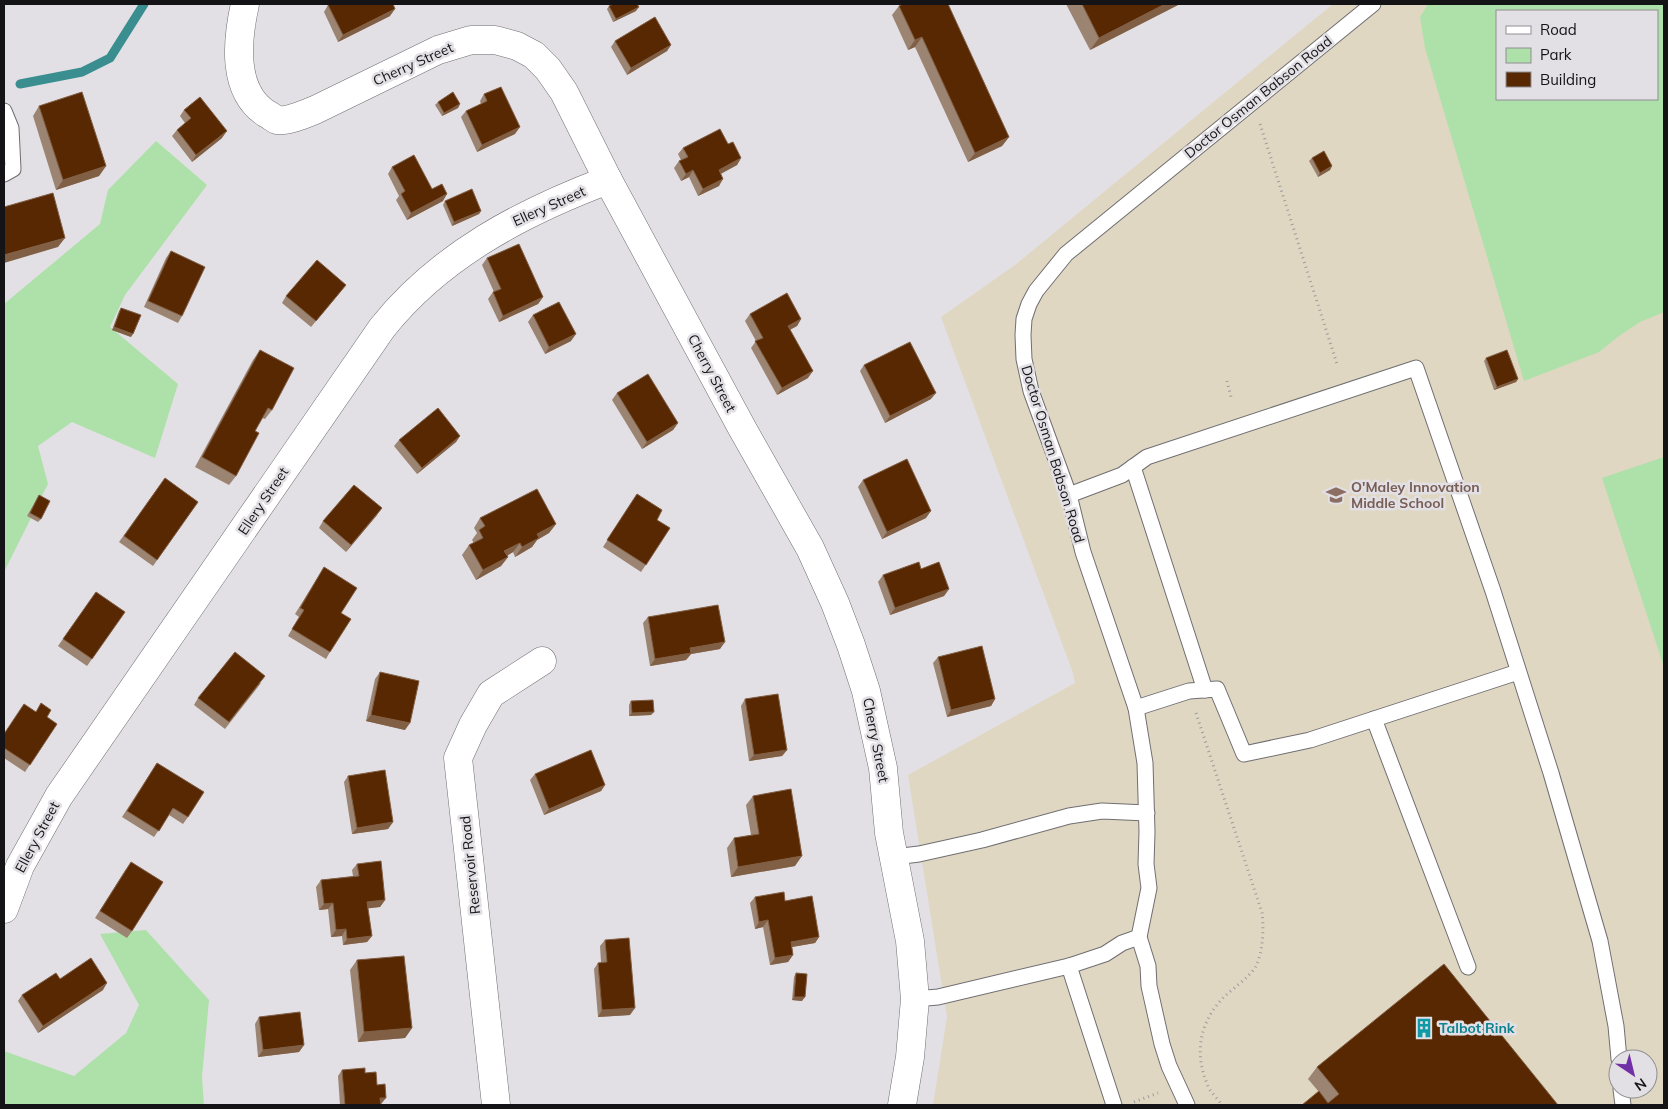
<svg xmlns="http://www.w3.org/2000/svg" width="1668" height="1109" viewBox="0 0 1668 1109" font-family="Mulish,sans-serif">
<rect width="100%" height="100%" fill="#e2e0e5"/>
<path fill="#dfd7c1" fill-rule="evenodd" d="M1333 4H1664V1105H933L947 1017 908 775 1075 683 1073 673 941 317 1015 265ZM1497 11H1657V99H1497ZM1618 1059H1648V1089H1618Z"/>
<g fill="#aee1aa" fill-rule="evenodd">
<path d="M1428 4H1664V312L1640 322 1619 336 1599 352 1524 381 1425 48 1420 17ZM1497 11H1657V99H1497Z"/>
<polygon points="156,141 207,185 125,295 110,327 178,384 155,458 72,422 38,446 48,484 4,572 4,304 100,224 108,190"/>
<polygon points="1664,457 1664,667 1602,478"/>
<polygon points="146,930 209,1000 202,1077 204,1105 4,1105 4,1051 74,1076 126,1033 139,1005 100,934"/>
</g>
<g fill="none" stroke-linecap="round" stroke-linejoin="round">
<polyline stroke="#3a8e90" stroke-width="9" points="20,84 82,72 110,58 144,4"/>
<defs>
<g id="service">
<polyline points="4,111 11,128 13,169 4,174"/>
<polyline points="1133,467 1205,690"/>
<polyline points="1069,495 1122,475 1147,457 1416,368 1493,591 1551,773 1600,941 1616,1026 1619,1059"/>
<polyline points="1136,708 1189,691 1217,689 1244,754 1310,740 1518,672"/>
<polyline points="1374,719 1468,967"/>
<polyline points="894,857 919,854 982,840 1069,816 1102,811 1147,813"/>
<polyline points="1139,937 1148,966 1149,986 1162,1044 1169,1066 1187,1105"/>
<polyline points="1069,966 1114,1105"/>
<polyline points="915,999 938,997 1069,966 1105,954 1122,943 1139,937 1149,888 1146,864 1147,832 1145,763 1136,708 1083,552 1069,495 1031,391 1024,359 1023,335 1024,319 1029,304 1036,291 1066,254 1373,4"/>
<polyline points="1621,1089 1623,1105"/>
</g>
<g id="minor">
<path d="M245 4C237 40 231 91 267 114 270 115 274 119 277 120 287 122 305 114 315 110L438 50 471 40H495L517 46 534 55 548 69 564 92 608 180 742 428 810 548 835 603 851 645 866 691 883 768 889 833 910 941 915 999 910 1057 902 1105"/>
<path d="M4 909 20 866 59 796 382 328C440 255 523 212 608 180"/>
<polyline points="496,1105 458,758 473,725 491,694 542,661"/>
</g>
</defs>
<use href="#service" stroke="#706e72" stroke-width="17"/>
<use href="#minor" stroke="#706e72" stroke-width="29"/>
<g stroke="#9d9b9f" stroke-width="3" stroke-dasharray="1 4" stroke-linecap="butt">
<polyline points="1260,124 1337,364"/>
<polyline points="1227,381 1231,397"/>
<path d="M1196 713 1262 913C1264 929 1263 951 1256 966 1249 978 1233 988 1223 998 1199 1023 1194 1054 1208 1086 1211 1093 1218 1099 1222 1105"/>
<polyline points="1134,1102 1158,1093"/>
</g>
<use href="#service" stroke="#fff" stroke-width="15"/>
<use href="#minor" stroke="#fff" stroke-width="28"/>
</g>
<g fill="#9c8473">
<polygon points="1066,4 1180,4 1090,50"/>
<polygon points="328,5 390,16 338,42 324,12"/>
<polygon points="609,6 636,11 613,22 607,9"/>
<polygon points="899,6 1009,137 1002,146 968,162 915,47 908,50 892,15"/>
<polygon points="615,41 671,45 667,51 627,75 611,47"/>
<polygon points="484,94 515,134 477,152 461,117 466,111 481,104 480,101"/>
<polygon points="438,102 460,104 458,108 442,116 435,105"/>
<polygon points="39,106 106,166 99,176 56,190 33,116"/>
<polygon points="184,110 222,138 192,162 172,136 177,130 185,123 180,116"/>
<polygon points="728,144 741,158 737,165 721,174 719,186 698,196 689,177 681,181 674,168 679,161 681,160 678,154 683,148"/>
<polygon points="1312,158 1332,166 1330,170 1318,177 1309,161"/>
<polygon points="392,167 432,189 443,201 407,220 396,200 399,196 388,174"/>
<polygon points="445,201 481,211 479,214 452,226 443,205"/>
<polygon points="171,251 182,316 178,323 144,307 166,258"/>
<polygon points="487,258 543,297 538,304 499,322 488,299 493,292 494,292 482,265"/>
<polygon points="341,291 311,327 282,303 286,296"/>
<polygon points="121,308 131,337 112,330 119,311"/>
<polygon points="750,314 801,319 797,326 790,330 808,378 777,395 751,348 756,341 745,321"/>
<polygon points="533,315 571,341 545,354 528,322"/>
<polygon points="260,350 272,410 265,419 262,418 255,431 236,476 229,485 195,467 253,360"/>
<polygon points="1486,358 1518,379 1516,382 1494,390 1484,361"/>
<polygon points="864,365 931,399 885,423 860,371"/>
<polygon points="617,393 678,423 673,430 642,449 612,400"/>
<polygon points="460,436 456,442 417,474 394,446 399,440"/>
<polygon points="165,478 198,502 153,566 119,542"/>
<polygon points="863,480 926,518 882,539 858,487"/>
<polygon points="637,494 657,520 670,528 641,572 603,547"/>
<polygon points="39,495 41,519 38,522 27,516"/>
<polygon points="377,515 346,552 319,528 323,521"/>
<polygon points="480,518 556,524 549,533 537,540 532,547 515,557 513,552 507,556 508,557 501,566 476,580 462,555 469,545 474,543 472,540 477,533 474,528"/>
<polygon points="324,567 341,613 330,652 326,659 288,636 299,617 295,614"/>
<polygon points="921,569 949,589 944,596 890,615 878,582 883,575"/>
<polygon points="96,592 125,612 87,666 58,646"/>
<polygon points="648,617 720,649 691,654 686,660 650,666 643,623"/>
<polygon points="938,657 995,699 991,706 947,717 933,663"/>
<polygon points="380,672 405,730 366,721 375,679"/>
<polygon points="261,683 225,729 194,705 198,698"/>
<polygon points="745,699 787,750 782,756 749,761 741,706"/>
<polygon points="631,701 651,715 629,716 629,705"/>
<polygon points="36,712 47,717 57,724 25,772 4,758 4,734"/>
<polygon points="157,763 188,817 183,824 169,815 154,837 122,817"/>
<polygon points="535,774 605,785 601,791 544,815 530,780"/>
<polygon points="348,776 393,822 388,829 352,834 344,782"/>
<polygon points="753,796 795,866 731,877 727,848 734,838 751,835 746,805"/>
<polygon points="357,864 385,900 380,907 368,908 372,936 367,942 343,945 342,936 331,937 328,909 319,910 316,887 321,880 353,876 352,870"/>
<polygon points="126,869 132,931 127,938 95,918"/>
<polygon points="755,897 785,901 819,937 815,943 792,947 793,955 788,962 770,965 763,927 755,929 750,903"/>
<polygon points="605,940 630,1015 598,1017 594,969 598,963 601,962 600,946"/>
<polygon points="357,960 412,1028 405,1038 358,1042 350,970"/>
<polygon points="796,973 802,1001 792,1000 794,977"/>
<polygon points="60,979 103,990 38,1033 18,1001 22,995"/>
<polygon points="259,1017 304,1045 299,1052 258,1057 255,1024"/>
<polygon points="1317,1067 1558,1105 1302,1105 1319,1092 1308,1079"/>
<polygon points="342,1070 365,1073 377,1085 381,1105 340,1105 338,1076"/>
</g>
<g fill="#815f45">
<polygon points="1165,4 1180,4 1090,50 1099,38"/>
<polygon points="639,7 636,11 613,22 616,19"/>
<polygon points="395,9 390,16 338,42 343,35"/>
<polygon points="922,37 915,47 908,50 915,40"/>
<polygon points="671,45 667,51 627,75 631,68"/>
<polygon points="460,104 458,108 442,116 444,113"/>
<polygon points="520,127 515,134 477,152 482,145"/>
<polygon points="227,131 222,138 192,162 196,155"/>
<polygon points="1009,137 1002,146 968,162 975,153"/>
<polygon points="741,158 737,165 714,177 719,170"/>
<polygon points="106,166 99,176 56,190 63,180"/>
<polygon points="1332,166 1330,170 1318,177 1320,173"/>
<polygon points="693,170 689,177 681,181 686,174"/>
<polygon points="723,179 719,186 698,196 703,189"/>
<polygon points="447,194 443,201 407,220 411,213"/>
<polygon points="481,211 479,214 452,226 454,222"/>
<polygon points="65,238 58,247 4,263 4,255"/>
<polygon points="543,297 538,304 499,322 503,316"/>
<polygon points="801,319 797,326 783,333 788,326"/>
<polygon points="114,327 133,334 131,337 112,330"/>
<polygon points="576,334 571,341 545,354 549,347"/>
<polygon points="813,371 808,378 777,395 782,388"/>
<polygon points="1518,379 1516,382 1494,390 1497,387"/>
<polygon points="936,393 931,399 885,423 890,416"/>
<polygon points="678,423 673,430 642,449 647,442"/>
<polygon points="460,436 456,442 417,474 422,468"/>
<polygon points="382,508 377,515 346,552 351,545"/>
<polygon points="931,511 926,518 882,539 887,532"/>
<polygon points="556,524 549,533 537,540 532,547 515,557 522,547 537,534"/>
<polygon points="520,543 513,552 498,561 504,551"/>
<polygon points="508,557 501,566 476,580 483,570"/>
<polygon points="949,589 944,596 890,615 895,608"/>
<polygon points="725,642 720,649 691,654 686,660 650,666 655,659 690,648"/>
<polygon points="995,699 991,706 947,717 951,710"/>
<polygon points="654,712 651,715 629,716 632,713"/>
<polygon points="371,715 410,723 405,730 366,721"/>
<polygon points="787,750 782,756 749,761 754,755"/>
<polygon points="605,785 601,791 544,815 549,809"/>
<polygon points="393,822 388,829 352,834 357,828"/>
<polygon points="802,856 795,866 731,877 738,867"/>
<polygon points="385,900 380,907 363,909 367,902"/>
<polygon points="333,903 328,909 319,910 324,904"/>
<polygon points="768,920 763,927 755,929 759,922"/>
<polygon points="346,929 342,936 331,937 336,930"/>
<polygon points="372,936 367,942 343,945 347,939"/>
<polygon points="819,937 815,943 786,948 791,942"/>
<polygon points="793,955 788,962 770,965 775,958"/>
<polygon points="107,983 103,990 38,1033 43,1026"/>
<polygon points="794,997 805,997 802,1001 792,1000"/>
<polygon points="635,1008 630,1015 598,1017 602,1010"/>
<polygon points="412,1028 405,1038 358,1042 364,1032"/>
<polygon points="304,1045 299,1052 258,1057 263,1050"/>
<polygon points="380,1098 386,1098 381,1104"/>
</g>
<g fill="#572801" stroke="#815f45">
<polygon points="332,4 393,4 395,9 343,35 328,5"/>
<polygon points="613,4 637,4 639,7 616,19 609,6"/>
<polygon points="903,4 948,4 1009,137 975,153 922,37 915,40 899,6"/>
<polygon points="1082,4 1165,4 1099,38"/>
<polygon points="655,17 671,45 631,68 615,41"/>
<polygon points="501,87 520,127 482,145 466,111 487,101 484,94"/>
<polygon points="82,92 106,166 63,180 39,106"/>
<polygon points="453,92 460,104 444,113 438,102"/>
<polygon points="200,97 227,131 196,155 177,130 191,118 184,110"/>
<polygon points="720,129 728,144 733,142 741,158 719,170 723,179 703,189 693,170 686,174 679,161 688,157 683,148"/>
<polygon points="1324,151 1332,166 1320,173 1312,158"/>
<polygon points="414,155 432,189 442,184 447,194 411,213 401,194 405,191 392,167"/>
<polygon points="472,189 481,211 454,222 445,201"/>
<polygon points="53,193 65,238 4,255 4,207"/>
<polygon points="519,244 543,297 503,316 493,292 501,289 487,258"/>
<polygon points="171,251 205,267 182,316 148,301"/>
<polygon points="317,260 346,285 316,321 286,296"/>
<polygon points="787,293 801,319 788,326 813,371 782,388 755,341 763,338 750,314"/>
<polygon points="559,302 576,334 549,347 533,315"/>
<polygon points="121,308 141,315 133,334 114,327"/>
<polygon points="910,342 936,393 890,416 864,365"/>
<polygon points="260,350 294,368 272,410 268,408 255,431 259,433 236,476 202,457"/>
<polygon points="1507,350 1518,379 1497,387 1486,358"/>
<polygon points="648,374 678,423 647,442 617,393"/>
<polygon points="438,408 460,436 422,468 399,440"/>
<polygon points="907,459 931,511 887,532 863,480"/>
<polygon points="165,478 198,502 157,560 124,536"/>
<polygon points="354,485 382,508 351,545 323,521"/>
<polygon points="537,489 556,524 537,534 539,538 522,547 520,543 504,551 508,557 483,570 469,545 483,538 479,530 485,526 480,518"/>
<polygon points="637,494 662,510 657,520 670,528 646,565 607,540"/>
<polygon points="39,495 50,501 41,519 30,513"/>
<polygon points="919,562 921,569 939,562 949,589 895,608 883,575"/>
<polygon points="324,567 357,588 341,613 351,619 330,652 292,629 304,610 300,608"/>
<polygon points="96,592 125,612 92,659 63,639"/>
<polygon points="718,605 725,642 690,648 691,653 655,659 648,617"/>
<polygon points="982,646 995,699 951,710 938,657"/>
<polygon points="235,652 265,676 229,722 198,698"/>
<polygon points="380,672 419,681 410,723 371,715"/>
<polygon points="778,694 787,750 754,755 745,699"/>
<polygon points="653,700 654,712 632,713 631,701"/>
<polygon points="41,703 51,710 47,717 57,724 30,765 4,748 4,734 24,704 36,712"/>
<polygon points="591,750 605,785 549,809 535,774"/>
<polygon points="157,763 204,792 188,817 173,808 159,831 127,811"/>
<polygon points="385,770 393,822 357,828 348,776"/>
<polygon points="791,789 802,856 738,867 734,838 759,834 753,796"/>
<polygon points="381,861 385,900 367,902 372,936 347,939 346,929 336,930 333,903 324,904 321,880 359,876 357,864"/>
<polygon points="131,862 163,882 132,931 100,911"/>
<polygon points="784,892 785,901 812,896 819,937 791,942 793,955 775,958 768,920 759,922 755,897"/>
<polygon points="629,938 635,1008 602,1010 598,963 607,962 605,940"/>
<polygon points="404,956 412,1028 364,1032 357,960"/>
<polygon points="91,958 107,983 43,1026 22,995 56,973 60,979"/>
<polygon points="1444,964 1558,1105 1302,1105 1319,1091 1328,1103 1339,1094 1317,1067"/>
<polygon points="796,973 807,974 805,997 794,997"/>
<polygon points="300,1012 304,1045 263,1050 259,1017"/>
<polygon points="365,1068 365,1073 376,1072 377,1085 385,1084 386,1098 380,1098 381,1105 345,1105 342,1070"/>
</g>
<defs>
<symbol id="school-bare" viewBox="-9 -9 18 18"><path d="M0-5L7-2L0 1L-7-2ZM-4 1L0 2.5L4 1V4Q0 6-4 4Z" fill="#8d6e63" stroke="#e2e0e5" stroke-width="2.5" paint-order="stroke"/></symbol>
<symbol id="building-bare" viewBox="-9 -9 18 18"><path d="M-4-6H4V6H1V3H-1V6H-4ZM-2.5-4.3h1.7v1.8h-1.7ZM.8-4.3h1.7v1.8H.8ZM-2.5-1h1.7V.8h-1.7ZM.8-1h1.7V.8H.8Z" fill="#0f9aa8" stroke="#e2e0e5" stroke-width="2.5" paint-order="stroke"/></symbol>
</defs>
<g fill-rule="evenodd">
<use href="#school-bare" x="1322" y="481" width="28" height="28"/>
<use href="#building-bare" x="1410" y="1014" width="28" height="28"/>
</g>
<g text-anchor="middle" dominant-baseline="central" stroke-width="5" stroke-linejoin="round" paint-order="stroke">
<g font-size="14" fill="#141315" stroke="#e2e0e5">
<text transform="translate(413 64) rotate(-24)">Cherry Street</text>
<text transform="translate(1258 97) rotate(-39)">Doctor Osman Babson Road</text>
<text transform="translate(549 206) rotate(-24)">Ellery Street</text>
<text transform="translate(712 373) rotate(62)">Cherry Street</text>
<text transform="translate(1053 454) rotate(73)">Doctor Osman Babson Road</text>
<text transform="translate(263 501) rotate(-56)">Ellery Street</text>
<text transform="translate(876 740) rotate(79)">Cherry Street</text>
<text transform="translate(37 837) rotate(-62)">Ellery Street</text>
<text transform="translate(470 865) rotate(-96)">Reservoir Road</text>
</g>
<g font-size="14" font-weight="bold" fill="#785e54" stroke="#e2e0e5" text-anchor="start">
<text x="1351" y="487">O'Maley Innovation<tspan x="1351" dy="16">Middle School</tspan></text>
</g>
<g font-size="14" font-weight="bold" fill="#0d838f" stroke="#e2e0e5" text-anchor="start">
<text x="1439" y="1028">Talbot Rink</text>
</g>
</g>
<rect width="1668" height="1109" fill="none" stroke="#141315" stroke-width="10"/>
<rect x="1496" y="10" width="162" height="90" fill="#e2e0e5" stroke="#908e92"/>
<rect x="1506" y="26" width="25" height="8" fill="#ffffff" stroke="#908e92"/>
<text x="1540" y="35" font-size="15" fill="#141315">Road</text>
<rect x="1506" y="48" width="25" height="15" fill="#aee1aa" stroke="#908e92"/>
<text x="1540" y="60" font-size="15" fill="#141315">Park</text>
<rect x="1506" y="72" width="25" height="15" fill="#572801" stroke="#908e92"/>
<text x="1540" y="85" font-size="15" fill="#141315">Building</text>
<g transform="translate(1633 1074) rotate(145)"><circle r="24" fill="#e2e0e5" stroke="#908e92"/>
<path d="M0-4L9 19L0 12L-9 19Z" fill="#7130a5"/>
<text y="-8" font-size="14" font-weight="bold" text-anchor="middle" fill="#141315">N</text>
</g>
</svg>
